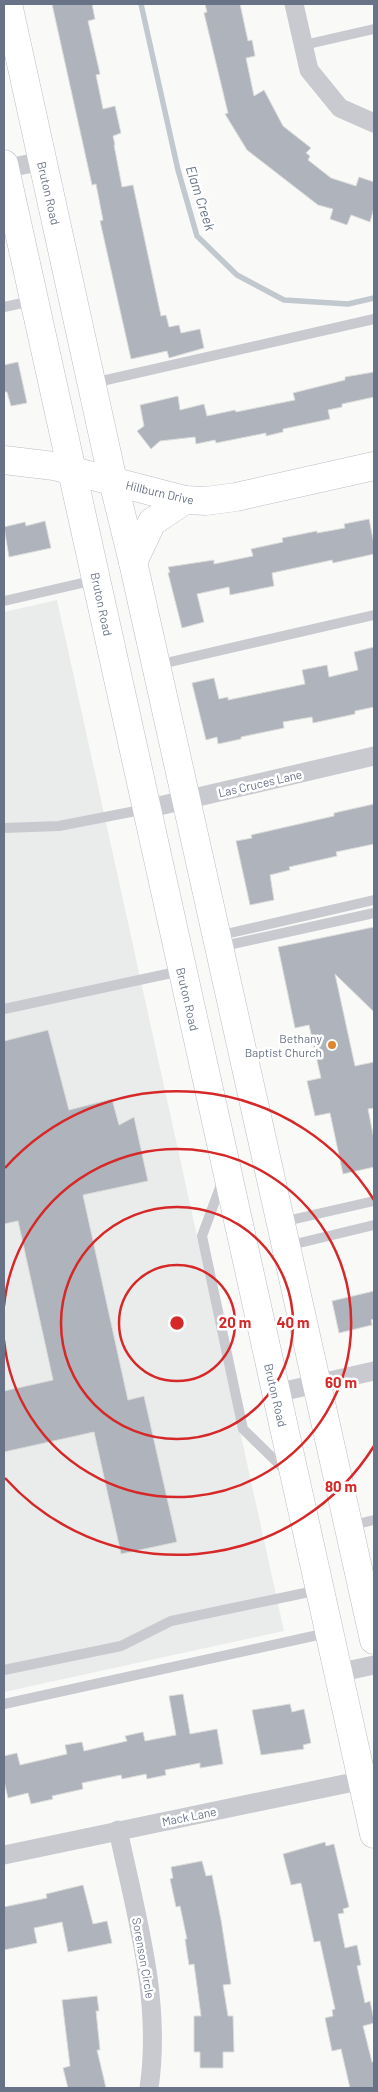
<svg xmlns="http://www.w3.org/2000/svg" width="378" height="2092" viewBox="0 0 378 2092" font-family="Barlow,sans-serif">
<rect width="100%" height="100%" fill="#f9faf8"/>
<polygon fill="#eaebeb" points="57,600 284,1631 4,1692 4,612"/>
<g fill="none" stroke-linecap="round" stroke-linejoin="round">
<polyline stroke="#c1c8ce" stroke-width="5.5" points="141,4 178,170 197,236 237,275 284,300 348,304 374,298"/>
</g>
<g fill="#aeb3bc" stroke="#dbdcda">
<polygon points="52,4 92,4 95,19 88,21 100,74 96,75 103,109 115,106 121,133 113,136 115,145 114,145 122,187 133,185 161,316 166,315 169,327 179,325 181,333 200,329 204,348 169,358 167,351 131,359 100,221 103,220 96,184 92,185"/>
<polygon points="205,4 240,4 248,41 252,40 255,56 246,58 254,96 264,90 283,126 311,148 306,153 310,156 308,160 331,178 356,186 359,177 374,182 374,208 370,222 351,215 347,225 330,219 333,209 318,205 247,150 225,114 228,113 204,13 207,12"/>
<polygon points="18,362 27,403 11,406 7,392 4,392 4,365"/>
<polygon points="374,372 374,397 342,404 342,407 328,410 330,419 283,429 283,432 266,436 266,433 216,443 215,440 196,444 195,437 160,441 151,449 137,431 144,426 140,405 178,396 180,410 204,404 207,416 235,410 236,412 295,400 293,393 345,380 345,377"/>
<polygon points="369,519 374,544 374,554 333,563 332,560 272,573 274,586 230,595 229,587 197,594 204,622 182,628 168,573 170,572 168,567 214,560 214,564 253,556 251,549 283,542 282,538 317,531 317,533 345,528 344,524"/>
<polygon points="45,521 51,548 9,557 4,527 25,522 26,526"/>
<polygon points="374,647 374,707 355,711 355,714 313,723 312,717 283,722 284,728 241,737 241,739 218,744 217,737 206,740 192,683 214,678 219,699 228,697 228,700 305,684 302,670 327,665 329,677 358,670 354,652"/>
<polygon points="374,804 374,844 336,852 337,856 289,867 290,870 270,875 274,900 250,905 236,841 252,838 251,835 334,816 334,813"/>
<polygon points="374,927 374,1012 335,974 355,1066 374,1062 374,1108 368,1109 374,1139 374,1167 343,1174 330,1113 315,1116 307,1081 321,1078 309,1025 295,1028 278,947"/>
<polygon points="48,1030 69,1110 112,1099 119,1125 134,1117 148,1181 83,1195 128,1400 144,1396 177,1542 121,1554 94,1432 4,1452 4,1391 53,1380 18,1221 4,1224 4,1041"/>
<polygon points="374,1291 374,1319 371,1320 372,1325 339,1333 332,1301"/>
<polygon points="183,1694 190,1734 217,1729 223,1764 200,1768 200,1763 165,1770 166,1775 147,1779 146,1774 122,1779 121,1775 82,1783 83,1789 52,1796 53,1799 31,1804 28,1793 8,1798 4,1781 4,1756 17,1753 20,1765 67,1754 65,1745 82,1742 84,1751 127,1741 125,1736 143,1732 145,1741 176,1735 169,1696"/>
<polygon points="290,1704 292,1712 304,1709 311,1743 303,1745 304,1749 261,1755 252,1710"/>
<polygon points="325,1842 326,1846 334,1844 349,1907 343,1909 344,1913 338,1914 345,1948 357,1945 361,1965 357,1966 365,2003 370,2001 374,2020 374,2023 363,2026 372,2062 374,2062 374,2088 350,2088 341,2049 332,2051 325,2018 333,2016 332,2010 335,2009 320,1941 314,1942 301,1883 291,1885 283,1854"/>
<polygon points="202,1861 206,1876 212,1875 221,1920 231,1984 223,1985 228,2016 233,2016 234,2052 223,2052 223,2068 200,2068 200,2052 194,2052 194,2016 201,2016 194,1964 189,1965 185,1939 187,1939 180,1906 176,1907 170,1879 173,1878 171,1867"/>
<polygon points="83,1885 93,1924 107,1921 112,1943 68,1952 62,1922 34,1928 37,1943 4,1950 4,1907 47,1898 46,1894"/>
<polygon points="97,1996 99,2011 96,2011 100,2050 97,2050 106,2088 68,2088 63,2068 70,2066 62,2000"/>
</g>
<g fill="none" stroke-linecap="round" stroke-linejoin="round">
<defs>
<g id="secondary">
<polyline points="8,4 113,481 133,562 374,1640"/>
<polyline points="4,164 374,1834"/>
<polyline points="4,460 54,466 185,500 206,501 236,497 374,466"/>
<polyline points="133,562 152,522 185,500"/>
</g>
</defs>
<use href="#secondary" stroke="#babdc4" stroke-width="29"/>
<g stroke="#c8cacf" stroke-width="10">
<polyline points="304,45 374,29"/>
<polyline points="4,307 32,301"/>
<polyline points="93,383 374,319"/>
<polyline points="4,601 95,580"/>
<polyline points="157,665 374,615"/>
<polyline points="4,828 59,826 146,809"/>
<polyline points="217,936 374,900"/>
<polyline points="219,947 374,913"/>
<polyline points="4,1009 181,971"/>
<polyline points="222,1182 202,1236 243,1429 286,1471"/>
<polyline points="282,1222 374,1201"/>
<polyline points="287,1246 374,1225"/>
<polyline points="349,1526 374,1520"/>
<polyline points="4,1670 121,1646 171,1621 319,1590"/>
<polyline points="4,1704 327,1633"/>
</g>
<g stroke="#c8cacf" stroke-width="19">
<polyline points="294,4 309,70 340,108 374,123"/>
<polyline points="4,169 42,161"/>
<polyline points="146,809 374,756"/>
<polyline points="276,1393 374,1371"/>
<polyline points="337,1673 374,1665"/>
<path d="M118 1830C136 1915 162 2001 149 2088"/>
<polyline points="4,1855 373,1778"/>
</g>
<use href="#secondary" stroke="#fff" stroke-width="28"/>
</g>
<g fill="none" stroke="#d62828" stroke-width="2.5">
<circle cx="177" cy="1323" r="58"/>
<circle cx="177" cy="1323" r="116"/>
<path d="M4 1306A174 174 0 1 1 4 1340"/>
<path d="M374 1446A232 232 0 0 1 5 1478M5 1168A232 232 0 0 1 374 1200"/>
</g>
<circle fill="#e08631" stroke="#fff" stroke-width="2" cx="332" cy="1045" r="5"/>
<g text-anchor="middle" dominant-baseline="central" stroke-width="5" stroke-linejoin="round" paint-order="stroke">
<g font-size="12" fill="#697388" stroke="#fff">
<text transform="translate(49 193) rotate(77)">Bruton Road</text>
<text transform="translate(160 492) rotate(13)">Hillburn Drive</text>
<text transform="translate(102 604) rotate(78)">Bruton Road</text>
<text transform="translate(260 783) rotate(-13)">Las Cruces Lane</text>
<text transform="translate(188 999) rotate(77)">Bruton Road</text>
<text transform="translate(276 1395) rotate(77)">Bruton Road</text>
<text transform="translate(189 1816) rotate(-11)">Mack Lane</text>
<text transform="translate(144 1958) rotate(80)">Sorenson Circle</text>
</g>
<g font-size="12" fill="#697388" stroke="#fff" text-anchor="end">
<text x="322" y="1038">Bethany<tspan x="322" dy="14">Baptist Church</tspan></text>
</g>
<g font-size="14" font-style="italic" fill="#657383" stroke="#fff">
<text transform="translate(201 198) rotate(72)">Elam Creek</text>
</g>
</g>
<circle cx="177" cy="1323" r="8" fill="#d62828" stroke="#fff" stroke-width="2.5"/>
<g font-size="15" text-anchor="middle" font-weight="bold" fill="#d62828" stroke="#fff" stroke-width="5" stroke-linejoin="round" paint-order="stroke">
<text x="235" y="1328">20 m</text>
<text x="293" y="1328">40 m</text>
<text x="341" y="1388">60 m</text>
<text x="341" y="1492">80 m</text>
</g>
<rect width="378" height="2092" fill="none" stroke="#697388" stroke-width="10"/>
</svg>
